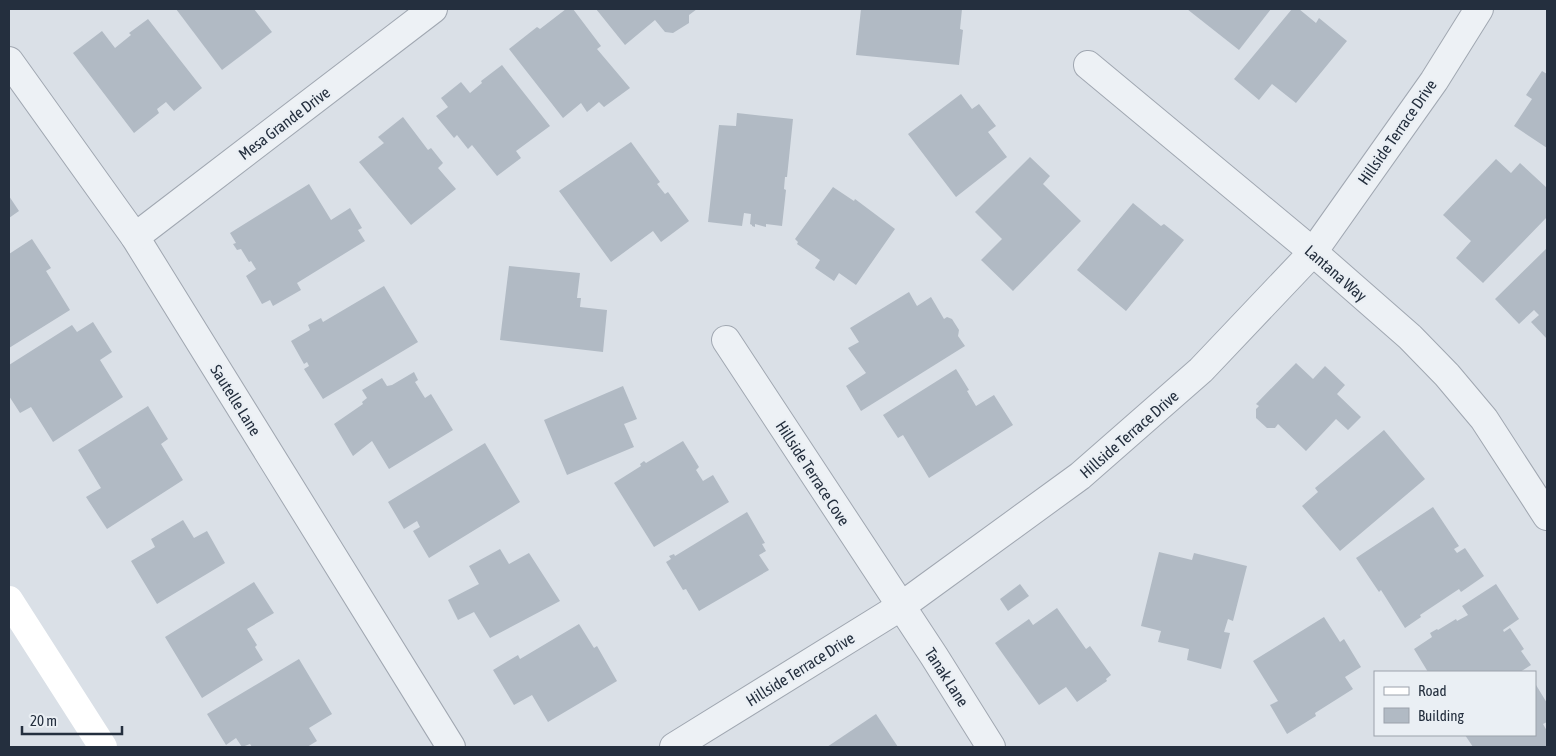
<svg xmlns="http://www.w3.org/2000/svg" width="1556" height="756" viewBox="0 0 1556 756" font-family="'Asap Condensed',sans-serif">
<rect width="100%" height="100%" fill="#dae0e7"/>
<g fill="#b1bac4">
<polygon points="176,9 254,9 272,32 222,70"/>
<polygon points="566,9 573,9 601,46 597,49 630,88 604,107 599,102 587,112 581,103 563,118 509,49 537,27 540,29"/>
<polygon points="596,9 697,9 689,15 689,23 673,33 665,32 655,20 625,45"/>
<polygon points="861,9 962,9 960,29 963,30 959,65 856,55"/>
<polygon points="1187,9 1271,9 1239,50"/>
<polygon points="1292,9 1299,9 1316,23 1319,18 1347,41 1296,103 1272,84 1259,100 1234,79"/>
<polygon points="148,19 202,88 174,111 166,102 157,109 159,113 134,133 73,53 102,31 115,48 131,35 129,33"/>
<polygon points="502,65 550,126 516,151 521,158 497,176 472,145 468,149 457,135 454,138 436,116 448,107 441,98 461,82 470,93 482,83 481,81"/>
<polygon points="1542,71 1547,74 1547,148 1514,126 1532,99 1526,95"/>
<polygon points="961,94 972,109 979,104 996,126 988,132 1007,157 956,197 908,134"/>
<polygon points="737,113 793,119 787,177 785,177 784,189 786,190 782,226 766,224 766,227 755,224 755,227 752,226 752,225 750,224 751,214 744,213 742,226 708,222 719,125 736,126"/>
<polygon points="403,117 428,150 431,148 443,163 438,168 456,189 411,225 359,162 384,143 378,137"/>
<polygon points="631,142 660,182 657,184 665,194 668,192 689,221 661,242 653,231 611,262 559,191"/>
<polygon points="1030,157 1050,176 1043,184 1081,221 1013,291 981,260 1002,239 975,212"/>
<polygon points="1496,159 1511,173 1520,163 1547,188 1547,217 1483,283 1456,258 1471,241 1443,215"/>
<polygon points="309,184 331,220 350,208 362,228 358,230 365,241 297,283 301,290 273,306 270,300 262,304 246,276 256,269 251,261 249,262 241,249 237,250 233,244 236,243 230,233"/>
<polygon points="833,187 854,201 855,199 895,229 856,285 839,273 834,281 815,268 820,260 797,244 798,242 795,239"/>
<polygon points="9,196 19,211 9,218"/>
<polygon points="1133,203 1161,226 1164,224 1184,240 1126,311 1077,270"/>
<polygon points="32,239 51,268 46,271 70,310 9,348 9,254"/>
<polygon points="1547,248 1547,339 1531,322 1539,315 1534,310 1519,324 1495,299"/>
<polygon points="509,266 580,273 577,298 581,298 580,307 607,310 603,352 500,340"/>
<polygon points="384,286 418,342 323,399 304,369 309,366 307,362 304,364 291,341 310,330 308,325 321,318 323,322"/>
<polygon points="909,292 917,306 931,297 944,319 947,317 952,319 959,330 958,336 965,346 861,411 846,386 866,373 848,348 859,342 850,328"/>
<polygon points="93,322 112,352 100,360 123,397 53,442 31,407 20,413 9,396 9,365 72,325 77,332"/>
<polygon points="1296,363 1313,379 1325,366 1345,385 1337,394 1361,417 1348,430 1336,419 1306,451 1278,424 1275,428 1267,428 1256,418 1256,409 1259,406 1256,404"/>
<polygon points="956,369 969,390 967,391 976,406 994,395 1013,425 929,478 903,435 898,438 883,415"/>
<polygon points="414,372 418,380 415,382 425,398 431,394 453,430 389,469 372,441 353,456 334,424 363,404 362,402 367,398 362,390 382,378 387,386 392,385"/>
<polygon points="623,386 637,419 624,424 634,447 567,475 544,420"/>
<polygon points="148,406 168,439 161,444 183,480 107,529 86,497 101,488 78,450"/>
<polygon points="1384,430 1425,479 1340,551 1302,506 1318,492 1315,488"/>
<polygon points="683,441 699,467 696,470 703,481 713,475 729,502 654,547 614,483 641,466 640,464 644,461 646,463"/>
<polygon points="485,443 520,502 429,558 413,531 420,527 417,521 404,529 388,502"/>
<polygon points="1433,507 1459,546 1454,549 1457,553 1465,548 1484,576 1461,592 1459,589 1420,615 1421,617 1405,628 1381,590 1379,592 1356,558"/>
<polygon points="747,512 765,543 762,544 766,551 759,555 769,570 699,611 686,589 683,590 666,562 671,559 669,556 674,554 675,556"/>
<polygon points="183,520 194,538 207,531 225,563 157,604 131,561 155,547 151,539"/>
<polygon points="500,549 509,564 529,553 560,601 490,638 474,612 458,620 448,600 479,584 469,566"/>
<polygon points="1159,552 1192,560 1194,553 1247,566 1233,621 1228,619 1224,632 1230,633 1221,669 1187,660 1189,649 1158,642 1161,631 1141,626"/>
<polygon points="254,582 274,613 247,629 257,645 255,647 263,660 202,698 165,637"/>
<polygon points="1020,584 1029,596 1008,611 1000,599"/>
<polygon points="1496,584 1519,619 1503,630 1504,632 1510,628 1524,649 1521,651 1531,665 1520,672 1428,672 1414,649 1432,637 1430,633 1437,629 1438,630 1456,619 1457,621 1468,615 1462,606"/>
<polygon points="1057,608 1086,649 1090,646 1111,675 1106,679 1107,681 1077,702 1066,687 1039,705 995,643 1029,619 1033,625"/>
<polygon points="1324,617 1340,642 1344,639 1361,667 1345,677 1353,689 1315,713 1316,716 1287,734 1270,705 1278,701 1253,661"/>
<polygon points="579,624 594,648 597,646 617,681 548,722 532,695 514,705 493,670 518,655 520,659"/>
<polygon points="299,659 332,714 309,728 317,741 307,747 252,747 250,744 242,747 236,738 226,745 207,714"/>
<polygon points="1536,685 1547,703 1547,722 1543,724 1547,731 1547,747 1473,747 1465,735 1535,735 1535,686"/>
<polygon points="876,714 898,747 827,747"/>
</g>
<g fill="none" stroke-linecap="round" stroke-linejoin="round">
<defs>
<g id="minor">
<polyline points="9,61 135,237 451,747"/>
<polyline points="1088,65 1313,252 1410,337 1447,375 1484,419 1547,516"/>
<polyline points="135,237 433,9"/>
<polyline points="726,340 934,656 991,747"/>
</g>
<polyline id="tertiary" points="674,747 900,607 1080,476 1201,370 1313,252 1434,81 1479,9"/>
</defs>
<use href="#minor" stroke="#a0a7b1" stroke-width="30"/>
<use href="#tertiary" stroke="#a0a7b1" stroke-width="30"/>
<use href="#minor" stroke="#edf1f5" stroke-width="28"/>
<use href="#tertiary" stroke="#edf1f5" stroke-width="28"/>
<polyline stroke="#fff" stroke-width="28" points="9,600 103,747"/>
</g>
<g text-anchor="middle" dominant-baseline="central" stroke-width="4.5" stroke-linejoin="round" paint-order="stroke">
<g font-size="16" fill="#242f3e" stroke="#eaeff4">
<text transform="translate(284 123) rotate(-37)">Mesa Grande Drive</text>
<text transform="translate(1397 132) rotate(-55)">Hillside Terrace Drive</text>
<text transform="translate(1336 273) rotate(41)">Lantana Way</text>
<text transform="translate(236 400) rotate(58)">Sautelle Lane</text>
<text transform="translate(1129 434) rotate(-41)">Hillside Terrace Drive</text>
<text transform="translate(813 473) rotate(57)">Hillside Terrace Cove</text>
<text transform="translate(800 669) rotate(-32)">Hillside Terrace Drive</text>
<text transform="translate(947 677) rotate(57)">Tanak Lane</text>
</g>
</g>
<rect width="1556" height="756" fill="none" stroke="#242f3e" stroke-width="20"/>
<rect x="1374" y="671" width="162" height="65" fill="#eaeff4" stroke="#9ba2ab"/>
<rect x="1384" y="687" width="25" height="8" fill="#ffffff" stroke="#9ba2ab"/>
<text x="1418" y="696" font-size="15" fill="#242f3e">Road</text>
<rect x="1384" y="708" width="25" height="15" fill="#b1bac4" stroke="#9ba2ab"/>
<text x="1418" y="721" font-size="15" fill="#242f3e">Building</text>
<path d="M22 726v8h100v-8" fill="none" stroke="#242f3e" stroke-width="2.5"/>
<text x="30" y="726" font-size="15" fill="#242f3e" stroke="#eaeff4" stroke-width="4" paint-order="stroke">20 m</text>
</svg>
